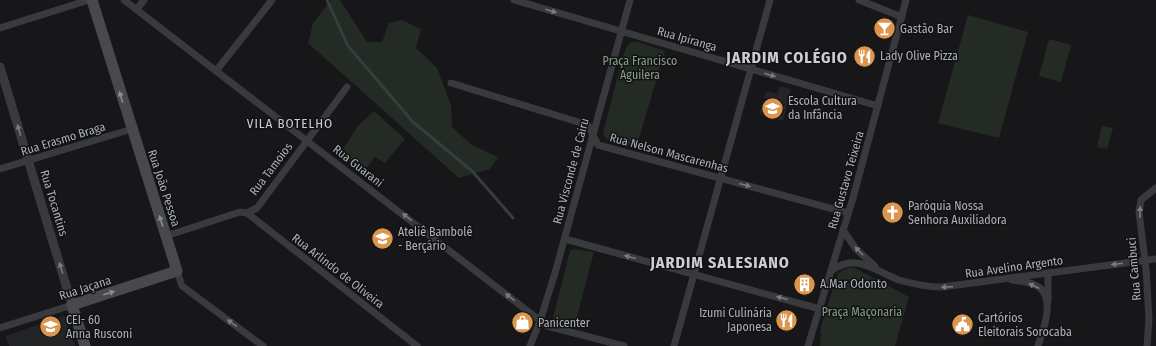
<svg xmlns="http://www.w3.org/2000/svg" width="1156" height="346" viewBox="0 0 1156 346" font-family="'Fira Sans Condensed',sans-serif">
<rect width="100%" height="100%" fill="#171719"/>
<g fill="#232426">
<polygon points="780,86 791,89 783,121 759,114 763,102 767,103 768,99 764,98 766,91 777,94"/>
<polygon points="64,316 66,317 75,346 9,346 5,336"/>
</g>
<g fill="#242a24">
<polygon points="331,0 340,0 367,42 382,42 389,23 402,20 421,29 416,48 437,68 451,105 452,127 472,145 498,157 490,169 459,178 308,43 313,23"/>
<polygon points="968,15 1028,32 999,138 938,123"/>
<polygon points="1049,39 1071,45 1061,82 1039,76"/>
<polygon points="631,42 638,42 665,51 636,148 605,138 603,132 624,53 627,46"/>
<polygon points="374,111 405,139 385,163 375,157 363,172 340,154 358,126"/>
<polygon points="1102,126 1113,128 1107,149 1097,147"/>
<polygon points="573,249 594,252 575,324 553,318 570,251"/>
<polygon points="848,268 855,268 909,297 895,346 820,346 821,326 838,273"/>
</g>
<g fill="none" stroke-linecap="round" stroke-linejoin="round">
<polyline stroke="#343e42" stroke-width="3" points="327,0 348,46 413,122 472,171 513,218"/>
<g stroke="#393a3d" stroke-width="7">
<polyline points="124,0 547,326 624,346"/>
<polyline points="514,0 878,106"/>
<polyline points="859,0 902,17"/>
<polyline points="137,9 144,0"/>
<polyline points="0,28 89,0"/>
<polyline points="216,71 272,0"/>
<polyline points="451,83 588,125 598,145 848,213"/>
<polyline points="0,169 132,129"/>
<polyline points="247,213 417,346"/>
<polyline points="843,230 856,249 875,266"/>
<polyline points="166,236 240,212 247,213 257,208 347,87"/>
<polyline points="565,239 820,309"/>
<polyline points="177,271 182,286 263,346"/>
<path d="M831 271C856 252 875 271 899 280 913 284 928 287 942 287L1156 259"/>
<path d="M1012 280C1021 281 1033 282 1040 288 1055 301 1043 330 1038 346"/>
<polyline points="1048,301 1048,273"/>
<polyline points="0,328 72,305"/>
<polyline points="530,346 540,321 555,273 630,0"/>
<polyline points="674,346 770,0"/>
<polyline points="808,346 853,198 906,0"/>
<polyline points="1147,346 1149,319 1146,269 1139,212 1141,200 1156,188"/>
</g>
<polyline stroke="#393a3d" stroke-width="9" points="0,67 72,305"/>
<polyline stroke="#47494d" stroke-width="11" points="85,346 72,305 177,271 92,0"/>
</g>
<defs><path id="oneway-solid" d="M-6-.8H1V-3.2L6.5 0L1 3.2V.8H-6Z"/></defs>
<g fill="#787b80">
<use href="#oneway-solid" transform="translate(551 11) rotate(16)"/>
<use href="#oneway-solid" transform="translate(770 75) rotate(16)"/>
<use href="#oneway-solid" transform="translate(19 130) rotate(-106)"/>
<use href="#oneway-solid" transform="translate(745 185) rotate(15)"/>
<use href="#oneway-solid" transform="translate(1140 212) rotate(-88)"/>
<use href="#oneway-solid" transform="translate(407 217) rotate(-142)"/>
<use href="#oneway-solid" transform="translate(859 251) rotate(-134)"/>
<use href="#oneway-solid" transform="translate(630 257) rotate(-165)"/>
<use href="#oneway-solid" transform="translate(1117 264) rotate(173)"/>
<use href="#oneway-solid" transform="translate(61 268) rotate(-107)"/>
<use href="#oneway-solid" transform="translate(1034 286) rotate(-155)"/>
<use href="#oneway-solid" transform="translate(947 287) rotate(177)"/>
<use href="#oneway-solid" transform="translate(510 297) rotate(-142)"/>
<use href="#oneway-solid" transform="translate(782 298) rotate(-165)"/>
<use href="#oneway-solid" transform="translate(232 323) rotate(-144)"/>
</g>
<g fill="#888d92">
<use href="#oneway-solid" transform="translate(121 97) rotate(-107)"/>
<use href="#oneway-solid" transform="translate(161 221) rotate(-108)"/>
<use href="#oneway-solid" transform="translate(109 293) rotate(-18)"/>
</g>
<defs>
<symbol id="bar-disc" viewBox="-11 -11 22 22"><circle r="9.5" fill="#dc954c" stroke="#121214"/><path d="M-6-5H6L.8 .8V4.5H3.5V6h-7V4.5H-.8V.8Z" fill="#fff"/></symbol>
<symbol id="restaurant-disc" viewBox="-11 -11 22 22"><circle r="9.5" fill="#dc954c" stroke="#121214"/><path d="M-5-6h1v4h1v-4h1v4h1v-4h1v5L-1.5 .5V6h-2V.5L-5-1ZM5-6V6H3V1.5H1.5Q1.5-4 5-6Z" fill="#fff"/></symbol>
<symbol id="school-disc" viewBox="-11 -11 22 22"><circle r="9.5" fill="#dc954c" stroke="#121214"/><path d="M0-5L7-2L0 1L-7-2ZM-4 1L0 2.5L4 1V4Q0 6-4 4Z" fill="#fff"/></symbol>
<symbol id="church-disc" viewBox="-11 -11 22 22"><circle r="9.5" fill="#dc954c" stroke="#121214"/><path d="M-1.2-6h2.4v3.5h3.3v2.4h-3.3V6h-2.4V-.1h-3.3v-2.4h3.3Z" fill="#fff"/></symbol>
<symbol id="building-disc" viewBox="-11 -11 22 22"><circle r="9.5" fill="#dc954c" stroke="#121214"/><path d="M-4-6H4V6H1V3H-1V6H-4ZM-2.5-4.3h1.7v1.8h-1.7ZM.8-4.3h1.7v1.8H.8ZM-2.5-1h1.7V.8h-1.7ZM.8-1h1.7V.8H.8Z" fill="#fff"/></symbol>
<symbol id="shop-disc" viewBox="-11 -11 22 22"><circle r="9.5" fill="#dc954c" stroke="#121214"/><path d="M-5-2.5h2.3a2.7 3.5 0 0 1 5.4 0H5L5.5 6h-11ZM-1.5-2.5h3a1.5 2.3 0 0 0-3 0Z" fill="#fff"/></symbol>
<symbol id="civic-disc" viewBox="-11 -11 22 22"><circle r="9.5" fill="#dc954c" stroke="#121214"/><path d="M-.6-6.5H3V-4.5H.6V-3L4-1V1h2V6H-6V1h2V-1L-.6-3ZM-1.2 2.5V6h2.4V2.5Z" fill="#fff"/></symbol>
</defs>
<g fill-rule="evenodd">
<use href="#bar-disc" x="872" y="16" width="25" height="25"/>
<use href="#restaurant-disc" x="852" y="44" width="25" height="25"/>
<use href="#school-disc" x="760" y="96" width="25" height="25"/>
<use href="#church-disc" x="880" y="200" width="25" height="25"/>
<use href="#school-disc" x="370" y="226" width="25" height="25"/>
<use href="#building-disc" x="792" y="272" width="25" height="25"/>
<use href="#restaurant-disc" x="774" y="308" width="25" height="25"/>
<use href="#shop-disc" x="510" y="310" width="25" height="25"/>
<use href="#civic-disc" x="950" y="312" width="25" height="25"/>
<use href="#school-disc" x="38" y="314" width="25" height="25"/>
</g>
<g text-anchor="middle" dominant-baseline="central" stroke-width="3" stroke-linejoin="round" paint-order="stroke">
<g font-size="12" fill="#abb1b7" stroke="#121214" text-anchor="start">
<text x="900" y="29">Gastão Bar</text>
<text x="880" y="56">Lady Olive Pizza</text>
<text x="788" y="101">Escola Cultura<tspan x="788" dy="14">da Infância</tspan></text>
<text x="908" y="206">Paróquia Nossa<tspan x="908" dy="14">Senhora Auxiliadora</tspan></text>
<text x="398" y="232">Ateliê Bambolê<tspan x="398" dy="14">- Berçário</tspan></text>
<text x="820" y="284">A.Mar Odonto</text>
<text x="772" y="313" text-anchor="end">Izumi Culinária<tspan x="772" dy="14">Japonesa</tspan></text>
<text x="978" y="318">Cartórios<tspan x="978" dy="14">Eleitorais Sorocaba</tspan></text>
<text x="66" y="320">CEI- 60<tspan x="66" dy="14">Anna Rusconi</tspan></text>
<text x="538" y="323">Panicenter</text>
</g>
<g font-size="12" fill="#abb1b7" stroke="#121214">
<text transform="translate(687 39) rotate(16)">Rua Ipiranga</text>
<text transform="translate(63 139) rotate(-17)">Rua Erasmo Braga</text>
<text transform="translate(669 153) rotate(15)">Rua Nelson Mascarenhas</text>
<text transform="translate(358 166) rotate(38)">Rua Guarani</text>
<text transform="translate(271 169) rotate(-53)">Rua Tamoios</text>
<text transform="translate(571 171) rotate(-75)">Rua Visconde de Cairu</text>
<text transform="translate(846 180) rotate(-74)">Rua Gustavo Teixeira</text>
<text transform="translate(164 188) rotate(72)">Rua João Pessoa</text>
<text transform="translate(54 203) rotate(73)">Rua Tocantins</text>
<text transform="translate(1014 267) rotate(-8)">Rua Avelino Argento</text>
<text transform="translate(1134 269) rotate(-95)">Rua Cambuci</text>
<text transform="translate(338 271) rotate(38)">Rua Arlindo de Oliveira</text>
<text transform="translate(85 288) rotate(-18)">Rua Jaçana</text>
</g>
<g font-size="12" fill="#87a084" stroke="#121214">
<text x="640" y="61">Praça Francisco<tspan x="640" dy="14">Aguilera</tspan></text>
<text x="862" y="312">Praça Maçonaria</text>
</g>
<g font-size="13" letter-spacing="1" fill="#cbcfd4" stroke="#121214">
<text x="290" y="123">VILA BOTELHO</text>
</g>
<g font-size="16" font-weight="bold" letter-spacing="1" fill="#cbcfd4" stroke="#121214">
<text x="787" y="57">JARDIM COLÉGIO</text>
<text x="720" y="262">JARDIM SALESIANO</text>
</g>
</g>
</svg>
